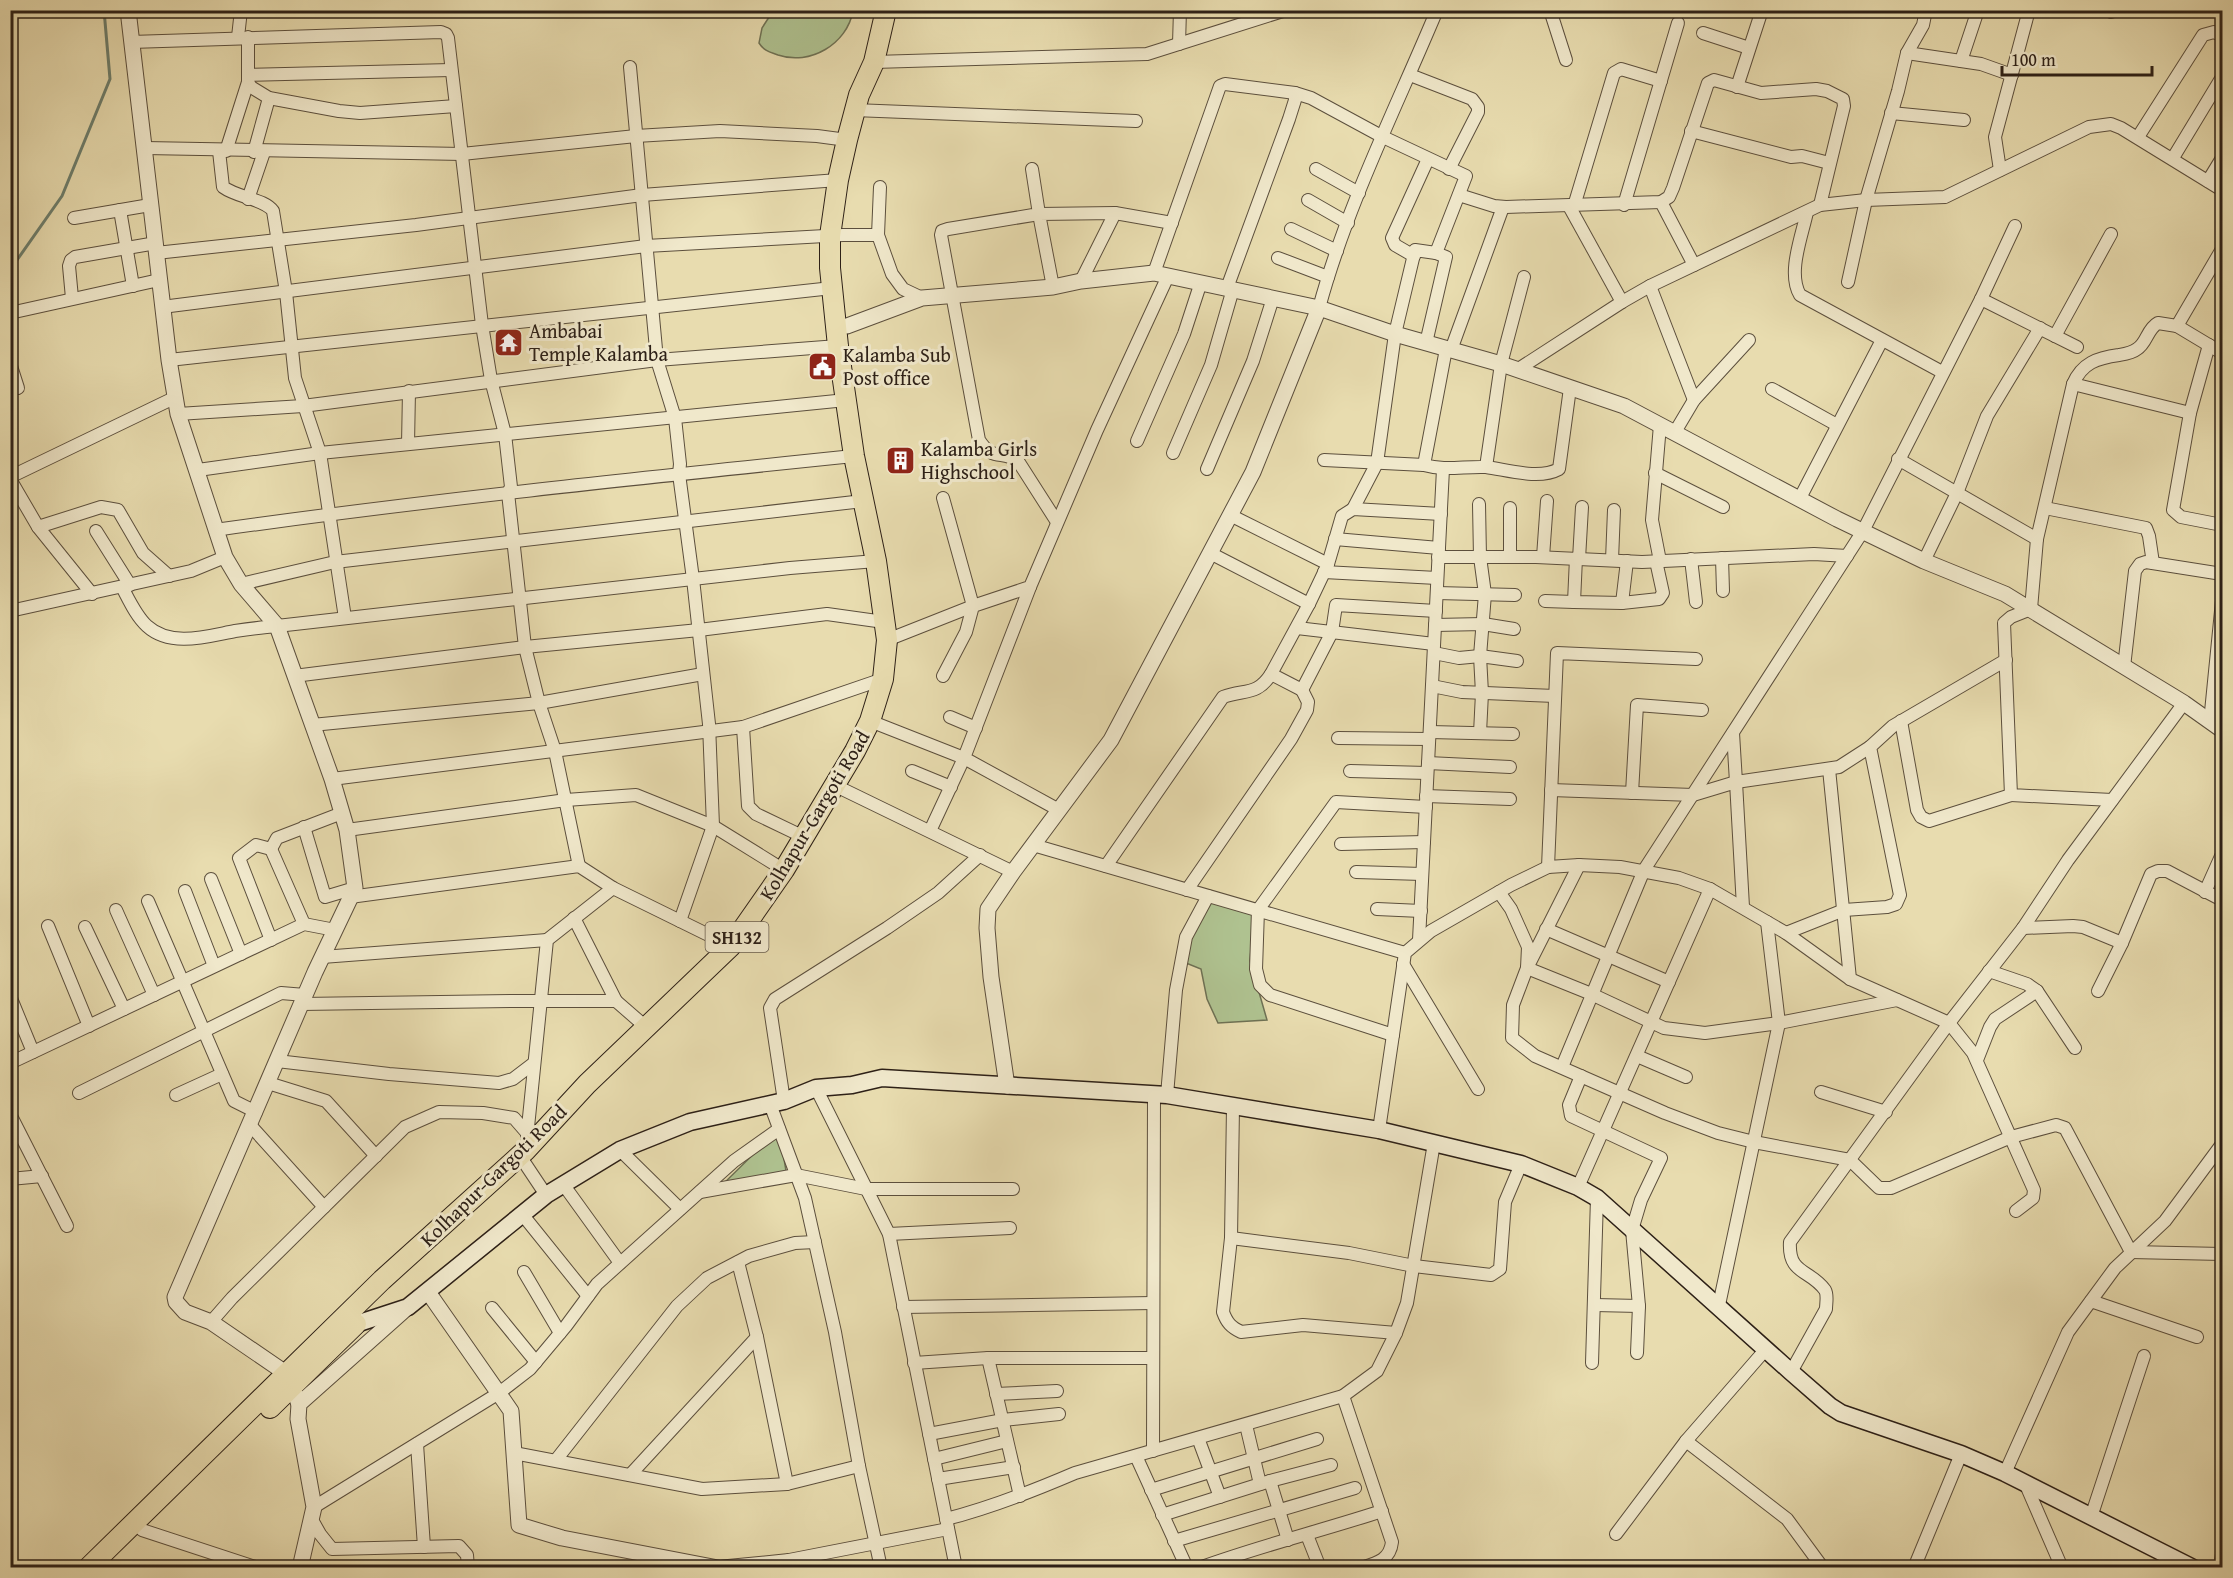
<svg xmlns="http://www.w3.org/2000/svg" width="2233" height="1578" viewBox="0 0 2233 1578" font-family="'Gentium Book Plus',serif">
<rect width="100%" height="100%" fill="#e8dcaf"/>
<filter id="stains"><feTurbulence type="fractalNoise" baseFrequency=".00333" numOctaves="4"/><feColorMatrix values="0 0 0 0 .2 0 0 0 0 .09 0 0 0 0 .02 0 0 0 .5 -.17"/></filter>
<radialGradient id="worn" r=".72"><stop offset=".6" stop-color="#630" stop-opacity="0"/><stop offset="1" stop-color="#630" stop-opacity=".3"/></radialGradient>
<g fill="#afc290" stroke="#6e7154" stroke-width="1.5">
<path d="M773 11V10L853 11C847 44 810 66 778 55 770 52 764 51 759 43L762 28Z"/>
<polygon points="1211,901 1254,915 1250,961 1267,1020 1218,1023 1207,999 1201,969 1186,963 1191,939"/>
<polygon points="779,1129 787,1177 718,1189"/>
</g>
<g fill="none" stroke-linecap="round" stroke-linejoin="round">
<polyline stroke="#6d7e6c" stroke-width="3" points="10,270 62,196 110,79 104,10"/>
<defs>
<g id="minor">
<polyline points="1550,10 1566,60"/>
<polyline points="2108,10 2111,12"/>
<polyline points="1703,33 1749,48"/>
<polyline points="238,37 241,10"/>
<polyline points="248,37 248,82 251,87 269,98 339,111 360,113 456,106"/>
<polyline points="131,42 441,32 446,34 448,38 482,325 491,380 505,434 511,487 508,493 525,647 539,703 555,751 579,866"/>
<polyline points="1179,44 1180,10"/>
<polyline points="1907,53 1981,64 2012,75"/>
<polyline points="1961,61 1978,10"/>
<polyline points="874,62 1147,54 1286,10"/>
<polyline points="630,67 657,360 675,418 680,464 679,474 693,579 709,724 713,826 680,921"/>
<polyline points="248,75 451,70"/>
<polyline points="1410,75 1472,99 1478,107 1478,112 1449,169"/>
<polyline points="1737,87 1762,10"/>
<polyline points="854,110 1136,121"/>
<polyline points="1891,113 1964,120"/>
<polyline points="1691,131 1791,157 1802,156 1829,163"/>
<polyline points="2138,137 2203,35 2214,32 2222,36"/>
<polyline points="145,148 462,154 636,136 720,131 817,136 847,140"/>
<path d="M219 151 223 187C238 198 265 199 273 211L286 292 295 378 320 453 345 618"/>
<polyline points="226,151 248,82"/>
<polyline points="254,152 269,98"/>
<polyline points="2173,158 2222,77"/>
<path d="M1032 169 1039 214 948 229 942 231 941 235 979 440C994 463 1001 449 1018 461L1057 522"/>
<polyline points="1316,169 1359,193"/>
<polyline points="2000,170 1995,137 2029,10"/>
<polyline points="2208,181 2222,158"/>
<polyline points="880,187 878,235 892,274 903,289 922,298"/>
<polyline points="1459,195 1494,206 1506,207 1661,202 1669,197 1673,188 1708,83 1714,80 1761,93 1816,89 1827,91 1843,99 1844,106 1820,205"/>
<polyline points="248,199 264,152"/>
<polyline points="1308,200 1348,223"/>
<polyline points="1661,202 1694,265"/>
<polyline points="1624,205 1678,23"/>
<polyline points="1569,206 1622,302"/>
<polyline points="1574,206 1614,73 1621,69 1661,81"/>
<polyline points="120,210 133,286"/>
<path d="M1807 212C1802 236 1787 273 1800 295L1942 372"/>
<polyline points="74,218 150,205"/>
<polyline points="1291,229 1337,251"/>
<polyline points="156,253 416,225 642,195 838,180"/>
<polyline points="1414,256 1395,245 1392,238 1428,159"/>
<polyline points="1278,258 1328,277"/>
<polyline points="1154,273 1220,86 1225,84 1295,93 1311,98 1383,137 1466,176 1436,253 1415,250 1395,334 1377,463 1353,509"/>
<polyline points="1081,281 1115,213"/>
<polyline points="1848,282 1866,200 1898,91 1907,53 1923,25 1926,10"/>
<polyline points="1650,286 1694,400"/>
<polyline points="1053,287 1039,214 1115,213 1172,223"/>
<polyline points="1227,288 1289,119 1295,100 1295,93"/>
<polyline points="72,298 69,266 71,260 75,257 156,243"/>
<polyline points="1981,299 2077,347"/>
<polyline points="162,307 646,246 843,235 878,235"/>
<path d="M1319 308C1347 205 1396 108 1437 10"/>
<polyline points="10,313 159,280"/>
<polyline points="2177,326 2222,353"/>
<polyline points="2055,336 2111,234"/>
<polyline points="1426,343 1446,257 1436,253"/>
<polyline points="2209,345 2190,413 2173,510 2181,517 2222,525"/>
<path d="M1446 349 1424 465C1445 471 1464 466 1486 467L1501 364 1524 277"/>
<polyline points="1451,350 1503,207"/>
<polyline points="169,360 832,288"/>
<polyline points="10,363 18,388"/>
<polyline points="1517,370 1622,302 1650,286 1820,205 1866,200 1945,197 2089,127 2111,124 2121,128 2222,190"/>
<polyline points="2073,384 2190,413"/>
<polyline points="1772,389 1837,425"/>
<polyline points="178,414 303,406 657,360 838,346"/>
<polyline points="1660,425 1652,520 1660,561"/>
<polyline points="1675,432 1694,400 1749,340"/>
<polyline points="1137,441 1184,334 1201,282"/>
<polyline points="408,444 409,391"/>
<polyline points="1173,453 1211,365 1233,289"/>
<polyline points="1898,459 2037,539"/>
<polyline points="1324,460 1424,465"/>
<path d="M1486 467C1508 470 1539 480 1559 469L1570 388"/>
<polyline points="1207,469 1253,361 1273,298"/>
<polyline points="198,470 320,453 846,400"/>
<polyline points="1655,473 1723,507"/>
<polyline points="10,477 176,397"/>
<polyline points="10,479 38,527 92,594"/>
<polyline points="1800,498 1882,340"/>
<polyline points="1479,504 1480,557 1485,594 1480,656 1482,693 1480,733"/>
<polyline points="1510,508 1510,557"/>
<polyline points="2045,508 2146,528 2149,536 2153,563"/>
<polyline points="1230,515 1328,564"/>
<polyline points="38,527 101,507 118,510 143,553 169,576"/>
<path d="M215 530C427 500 641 478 854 456"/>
<polyline points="96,531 130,585"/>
<polyline points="1335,539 1439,548"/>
<polyline points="1210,553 1309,604"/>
<polyline points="1438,557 1536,557 1642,562 1814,554 1847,556"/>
<polyline points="1543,557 1547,501"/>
<polyline points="1576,558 1574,602 1622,603 1627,561"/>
<polyline points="1722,558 1723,591"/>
<polyline points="1579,559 1582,507"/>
<polyline points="1691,559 1696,602"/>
<polyline points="1612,560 1614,510"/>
<polyline points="1924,561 1957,493 1987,416 2040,328"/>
<polyline points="1324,572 1437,578"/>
<polyline points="241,584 335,562 863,501"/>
<path d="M122 587C129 600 136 616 147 626 171 648 208 636 235 631 249 629 263 627 277 626L790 568 876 561"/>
<polyline points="1030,587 964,758 1059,810"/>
<polyline points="1437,593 1515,595"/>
<polyline points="1545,601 1574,602"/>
<polyline points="1622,603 1659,599 1663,593 1656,561"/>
<polyline points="10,611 191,571 225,557"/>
<polyline points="1436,611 1336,605 1332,632 1302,690 1271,674 1309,604 1328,564 1342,516 1353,509 1441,514"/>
<polyline points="1435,625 1483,624 1514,629"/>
<polyline points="1297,628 1434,644"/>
<polyline points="887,640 973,606 943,498"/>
<polyline points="1434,653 1459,658 1480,656 1517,661"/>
<polyline points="2124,667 2135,571 2140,564 2146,562 2222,574"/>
<polyline points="294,676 525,647 699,630 827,614 884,622"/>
<polyline points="943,676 966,632 973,606 1030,587 1097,430 1168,276"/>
<polyline points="1432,686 1462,692 1555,696"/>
<polyline points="950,717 976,728"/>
<polyline points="870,721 964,758 930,831"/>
<polyline points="1901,721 1917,810 1921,817 1929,821 2011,795"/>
<polyline points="2210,722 2222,601"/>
<polyline points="312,725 539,703 703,674"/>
<polyline points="743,727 748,806 756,814 804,837"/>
<polyline points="1430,732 1513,734"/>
<polyline points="1733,733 1736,782 1839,767 1870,747"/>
<polyline points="1338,738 1429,739"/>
<polyline points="1428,763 1510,767"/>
<polyline points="1829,769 1850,979"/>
<polyline points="912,771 951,787"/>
<polyline points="1350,771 1427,773"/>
<polyline points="332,779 743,727 883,679"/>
<polyline points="836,786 1013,872"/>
<polyline points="1551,790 1693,795 1736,782 1743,907"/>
<polyline points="1632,793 1637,705 1702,710"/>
<polyline points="1426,796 1510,799"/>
<path d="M2112 800 2011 795 2004 623 2011 617 2031 609 2037 539 2073 384C2082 363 2097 358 2119 355 2125 354 2132 353 2137 349 2147 343 2147 329 2158 323L2177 326 2222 249"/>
<polyline points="304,827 325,897 355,888"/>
<polyline points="347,830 566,800 636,795 713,826 784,870"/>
<polyline points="1341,844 1424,842"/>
<polyline points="1033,845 1405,953"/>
<polyline points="271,849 304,924"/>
<polyline points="1579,865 1527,968 1513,1005 1512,1038 1535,1056 1665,1113 1718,1133 1754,1142 1850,1160 1879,1188 1891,1188 2011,1137 2056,1125 2065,1128 2131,1252 2222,1254"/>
<path d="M1106 866 1223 697C1245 689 1257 696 1271 674"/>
<polyline points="1548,867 1557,653 1696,659"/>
<polyline points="1356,872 1422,874"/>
<polyline points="211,879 241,954"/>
<polyline points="1187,890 1291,739 1307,710 1308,702 1302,690"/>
<polyline points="185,891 214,966"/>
<polyline points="1499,892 1511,909 1528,947 1527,968 1589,993 1664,1028 1705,1033 1779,1023 1897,1000"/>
<polyline points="2205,892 2222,854"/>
<polyline points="350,897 579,866 613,888 731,946"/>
<polyline points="148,901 234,1101 256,1112"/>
<polyline points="1377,909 1421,911"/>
<polyline points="116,910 154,995"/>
<polyline points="574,918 616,1001"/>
<polyline points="48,926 89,1026"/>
<polyline points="85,927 124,1009"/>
<polyline points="2023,928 2073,926 2083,927 2122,943"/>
<polyline points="1546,929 1669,982"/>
<polyline points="1786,933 1844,910 1887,907 1896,904 1900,895 1870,747 1893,726 2006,660"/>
<polyline points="271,940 239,858 256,845 271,849 277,838 342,813"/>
<polyline points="1419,940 1443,469"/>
<polyline points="322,957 547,940"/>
<polyline points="1403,964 1478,1089"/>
<polyline points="1989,971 2027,984 2037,991 2075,1048"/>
<polyline points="2098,991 2122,943 2151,874 2158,871 2167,871 2222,900"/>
<polyline points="10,996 33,1052"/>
<polyline points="301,1004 512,1001 616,1001 647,1028"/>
<polyline points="1393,1035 1270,995 1260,985 1256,969 1258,910 1336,802 1426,807"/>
<polyline points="1637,1056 1686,1077"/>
<polyline points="1977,1060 1990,1027 1995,1019 2037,991"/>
<polyline points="277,1061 389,1074 499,1083 513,1079 534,1063"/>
<polyline points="10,1063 304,924 335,930"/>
<polyline points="1562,1067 1644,870 1863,531 1981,299 2015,226"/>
<polyline points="1581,1076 1569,1105 1571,1116 1661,1158 1641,1200 1632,1230 1639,1306 1637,1353"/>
<polyline points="268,1083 326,1101 376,1156"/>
<polyline points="816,1088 889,1234 956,1568"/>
<polyline points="1821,1092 1886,1112"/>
<polyline points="79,1093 281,993 305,995"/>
<polyline points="176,1095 222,1074"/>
<polyline points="1167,1095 1176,990 1186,937 1208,896"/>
<polyline points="784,1101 770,1008 775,999 887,928 938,893 980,855"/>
<polyline points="770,1104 805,1198 835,1332 859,1466 881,1568"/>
<path d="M1233 1107 1231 1238 1223 1312C1227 1323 1231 1327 1241 1332L1303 1325 1396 1333"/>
<polyline points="10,1114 67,1226"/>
<polyline points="250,1125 324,1207"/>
<polyline points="1379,1130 1405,953 1431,931 1511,885 1548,867 1579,865 1620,867 1679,878 1710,889 1786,933 1850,979 1949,1023 1973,1053 2034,1190 2033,1198 2016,1211"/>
<polyline points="527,1137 547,940 613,888"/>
<polyline points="620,1150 680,1209"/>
<polyline points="517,1158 524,1162 546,1195"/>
<polyline points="10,1179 42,1176"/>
<polyline points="563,1184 620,1263"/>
<polyline points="1578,1187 1710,889"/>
<polyline points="700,1192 796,1175 866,1189 1013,1189"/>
<polyline points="522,1214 588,1296"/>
<polyline points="889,1234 1010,1228"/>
<polyline points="1231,1238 1349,1253 1414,1266 1491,1275 1500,1269 1505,1202 1521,1164"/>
<polyline points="738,1262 757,1337 787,1484"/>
<polyline points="524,1272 560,1333"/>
<polyline points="2091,1301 2197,1337"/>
<polyline points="1595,1305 1639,1306"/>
<polyline points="1719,1305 1779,1023 1767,922"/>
<polyline points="903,1307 1153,1303"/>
<polyline points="492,1308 536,1362"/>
<polyline points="211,1322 232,1298 405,1127 439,1112 483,1113 514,1118 527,1133"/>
<polyline points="988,1358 1020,1496"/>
<polyline points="914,1363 988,1358 1153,1358"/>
<polyline points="1592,1363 1597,1198"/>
<path d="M1791 1372 1826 1309C1826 1303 1828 1295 1825 1290 1810 1269 1788 1275 1790 1242L1949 1023 2023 928 2068 860 2184 703"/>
<polyline points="996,1394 1057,1391"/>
<path d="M1343 1396 1392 1542C1390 1560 1377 1563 1361 1568"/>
<polyline points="1246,1425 1260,1484"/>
<polyline points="929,1434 1003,1420 1059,1414"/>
<polyline points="1198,1438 1220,1497"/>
<polyline points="1686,1441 1787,1519 1823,1568"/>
<polyline points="417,1444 424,1547"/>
<polyline points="1153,1451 1154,1095"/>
<polyline points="514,1453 702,1489 787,1484 859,1466"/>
<polyline points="1136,1456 1187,1568"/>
<polyline points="934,1459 1007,1441"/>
<polyline points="556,1460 677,1306 707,1278 749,1256 795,1243 815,1242"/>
<polyline points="2005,1473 2068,1332 2115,1268 2165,1221 2222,1144"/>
<polyline points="630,1475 757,1337"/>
<polyline points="938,1479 1014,1467"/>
<polyline points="1270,1481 1288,1540"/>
<polyline points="2026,1485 2062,1568"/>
<polyline points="1151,1490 1317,1439"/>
<polyline points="314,1507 499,1393 530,1369 566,1326 597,1284 734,1161 779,1129"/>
<polyline points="1162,1515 1270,1481 1331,1465"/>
<polyline points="2091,1517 2144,1356"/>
<polyline points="311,1518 320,1534 332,1549 459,1546 467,1555 468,1568"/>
<path d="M946 1519C990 1508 1033 1491 1075 1473L1343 1396 1377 1371 1396 1333 1407 1303 1434 1143"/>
<polyline points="142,1530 258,1568"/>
<polyline points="1616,1534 1686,1441 1766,1349"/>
<polyline points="1307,1535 1320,1568"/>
<polyline points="1174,1541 1355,1488"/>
<polyline points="789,1560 948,1529"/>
<polyline points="718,1567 789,1560 790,1566"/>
<path d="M1199 1568C1259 1546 1321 1531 1382 1511"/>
<polyline points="1914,1568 1961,1454"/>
<polyline points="2220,1568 2222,1554"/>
</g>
<g id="tertiary">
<polyline points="128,10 169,360 178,414 225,557 241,584 277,626 332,779 347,830 355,888 315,972 175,1297 176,1302 185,1312 211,1322 287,1374 299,1404"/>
<polyline points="847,326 922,298 1053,287 1081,281 1154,273 1319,308 1395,334 1501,364 1624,406 1837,519 1924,561 2005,594 2184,703 2222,730"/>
<polyline points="1007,1086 991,977 987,928 988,909 1013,872 1111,740 1253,472 1319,308"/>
<polyline points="428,1292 511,1411 519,1525 562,1538 718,1568"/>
<polyline points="300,1568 314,1507 298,1419 299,1404 408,1307"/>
</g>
<polyline id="secondary" points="356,1324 408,1307 546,1195 620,1150 690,1122 784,1101 816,1088 852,1085 882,1078 1167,1095 1379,1130 1521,1164 1578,1187 1597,1198 1791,1372 1830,1406 1841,1413 1961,1454 2005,1473 2193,1568"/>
<g id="primary">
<polyline points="270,1408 356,1324"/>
<polyline points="88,1568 382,1280 526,1150 587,1084 731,946 784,870 855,751 870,721 883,679 887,640 876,561 854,456 838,346 830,268 830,236 838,180 847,140 859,95 874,62 886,10"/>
</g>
</defs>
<use href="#minor" stroke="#5c4f3d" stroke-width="14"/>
<use href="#tertiary" stroke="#5c4f3d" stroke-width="17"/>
<use href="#secondary" stroke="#2d2017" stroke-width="19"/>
<use href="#primary" stroke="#2d2017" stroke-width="22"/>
<use href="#minor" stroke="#f0e8cb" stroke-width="12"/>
<use href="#tertiary" stroke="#f0e8cb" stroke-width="15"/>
<use href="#secondary" stroke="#f0e8cb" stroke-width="16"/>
<use href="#primary" stroke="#e8dcaf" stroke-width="20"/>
</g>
<defs>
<symbol id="temple-square" viewBox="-11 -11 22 22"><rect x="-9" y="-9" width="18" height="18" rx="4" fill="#8f2418" stroke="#f0e8cb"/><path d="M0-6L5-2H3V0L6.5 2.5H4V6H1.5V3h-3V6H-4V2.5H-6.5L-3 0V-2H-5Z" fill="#fff"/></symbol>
<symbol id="civic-square" viewBox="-11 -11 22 22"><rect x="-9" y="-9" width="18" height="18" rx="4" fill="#8f2418" stroke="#f0e8cb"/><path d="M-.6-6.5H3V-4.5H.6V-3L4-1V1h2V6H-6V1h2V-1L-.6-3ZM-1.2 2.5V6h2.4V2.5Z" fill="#fff"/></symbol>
<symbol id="building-square" viewBox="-11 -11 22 22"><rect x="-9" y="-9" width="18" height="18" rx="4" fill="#8f2418" stroke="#f0e8cb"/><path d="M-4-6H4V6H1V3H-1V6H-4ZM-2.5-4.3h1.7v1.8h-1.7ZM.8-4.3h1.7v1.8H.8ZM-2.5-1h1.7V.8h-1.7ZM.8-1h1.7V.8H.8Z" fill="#fff"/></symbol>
</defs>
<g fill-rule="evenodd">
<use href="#temple-square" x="492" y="326" width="33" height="33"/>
<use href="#civic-square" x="806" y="350" width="33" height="33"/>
<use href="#building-square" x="884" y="444" width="33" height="33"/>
</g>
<g text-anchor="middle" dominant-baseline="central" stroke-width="6" stroke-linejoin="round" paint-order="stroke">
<rect fill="#f0e8cb" stroke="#685c4d" stroke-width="1.5" x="705.5" y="922" width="63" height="30" rx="4.5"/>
<g font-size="18" font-weight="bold" fill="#2d2017">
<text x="737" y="937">SH132</text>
</g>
<g font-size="20" fill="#2d2017" stroke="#f0e8cb" text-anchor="start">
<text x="529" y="330">Ambabai<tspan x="529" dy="23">Temple Kalamba</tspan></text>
<text x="843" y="354">Kalamba Sub<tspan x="843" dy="23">Post office</tspan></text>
<text x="921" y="448">Kalamba Girls<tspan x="921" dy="23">Highschool</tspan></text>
</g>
<g font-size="20" fill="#2d2017" stroke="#f0e8cb">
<text transform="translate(814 815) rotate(-59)">Kolhapur-Gargoti Road</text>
<text transform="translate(493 1175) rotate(-44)">Kolhapur-Gargoti Road</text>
</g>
</g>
<rect width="2233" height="1578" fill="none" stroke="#e8dcaf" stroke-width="36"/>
<rect x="12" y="12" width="2209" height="1554" fill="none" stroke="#2d2017" stroke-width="3"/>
<rect x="18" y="18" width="2197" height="1542" fill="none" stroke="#2d2017" stroke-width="1.5"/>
<path d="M2002 66v9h150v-9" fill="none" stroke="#2d2017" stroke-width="3"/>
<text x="2011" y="66" font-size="18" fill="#2d2017" stroke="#f0e8cb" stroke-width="4.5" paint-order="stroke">100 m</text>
<rect width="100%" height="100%" filter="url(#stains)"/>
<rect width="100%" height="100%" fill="url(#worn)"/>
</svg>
